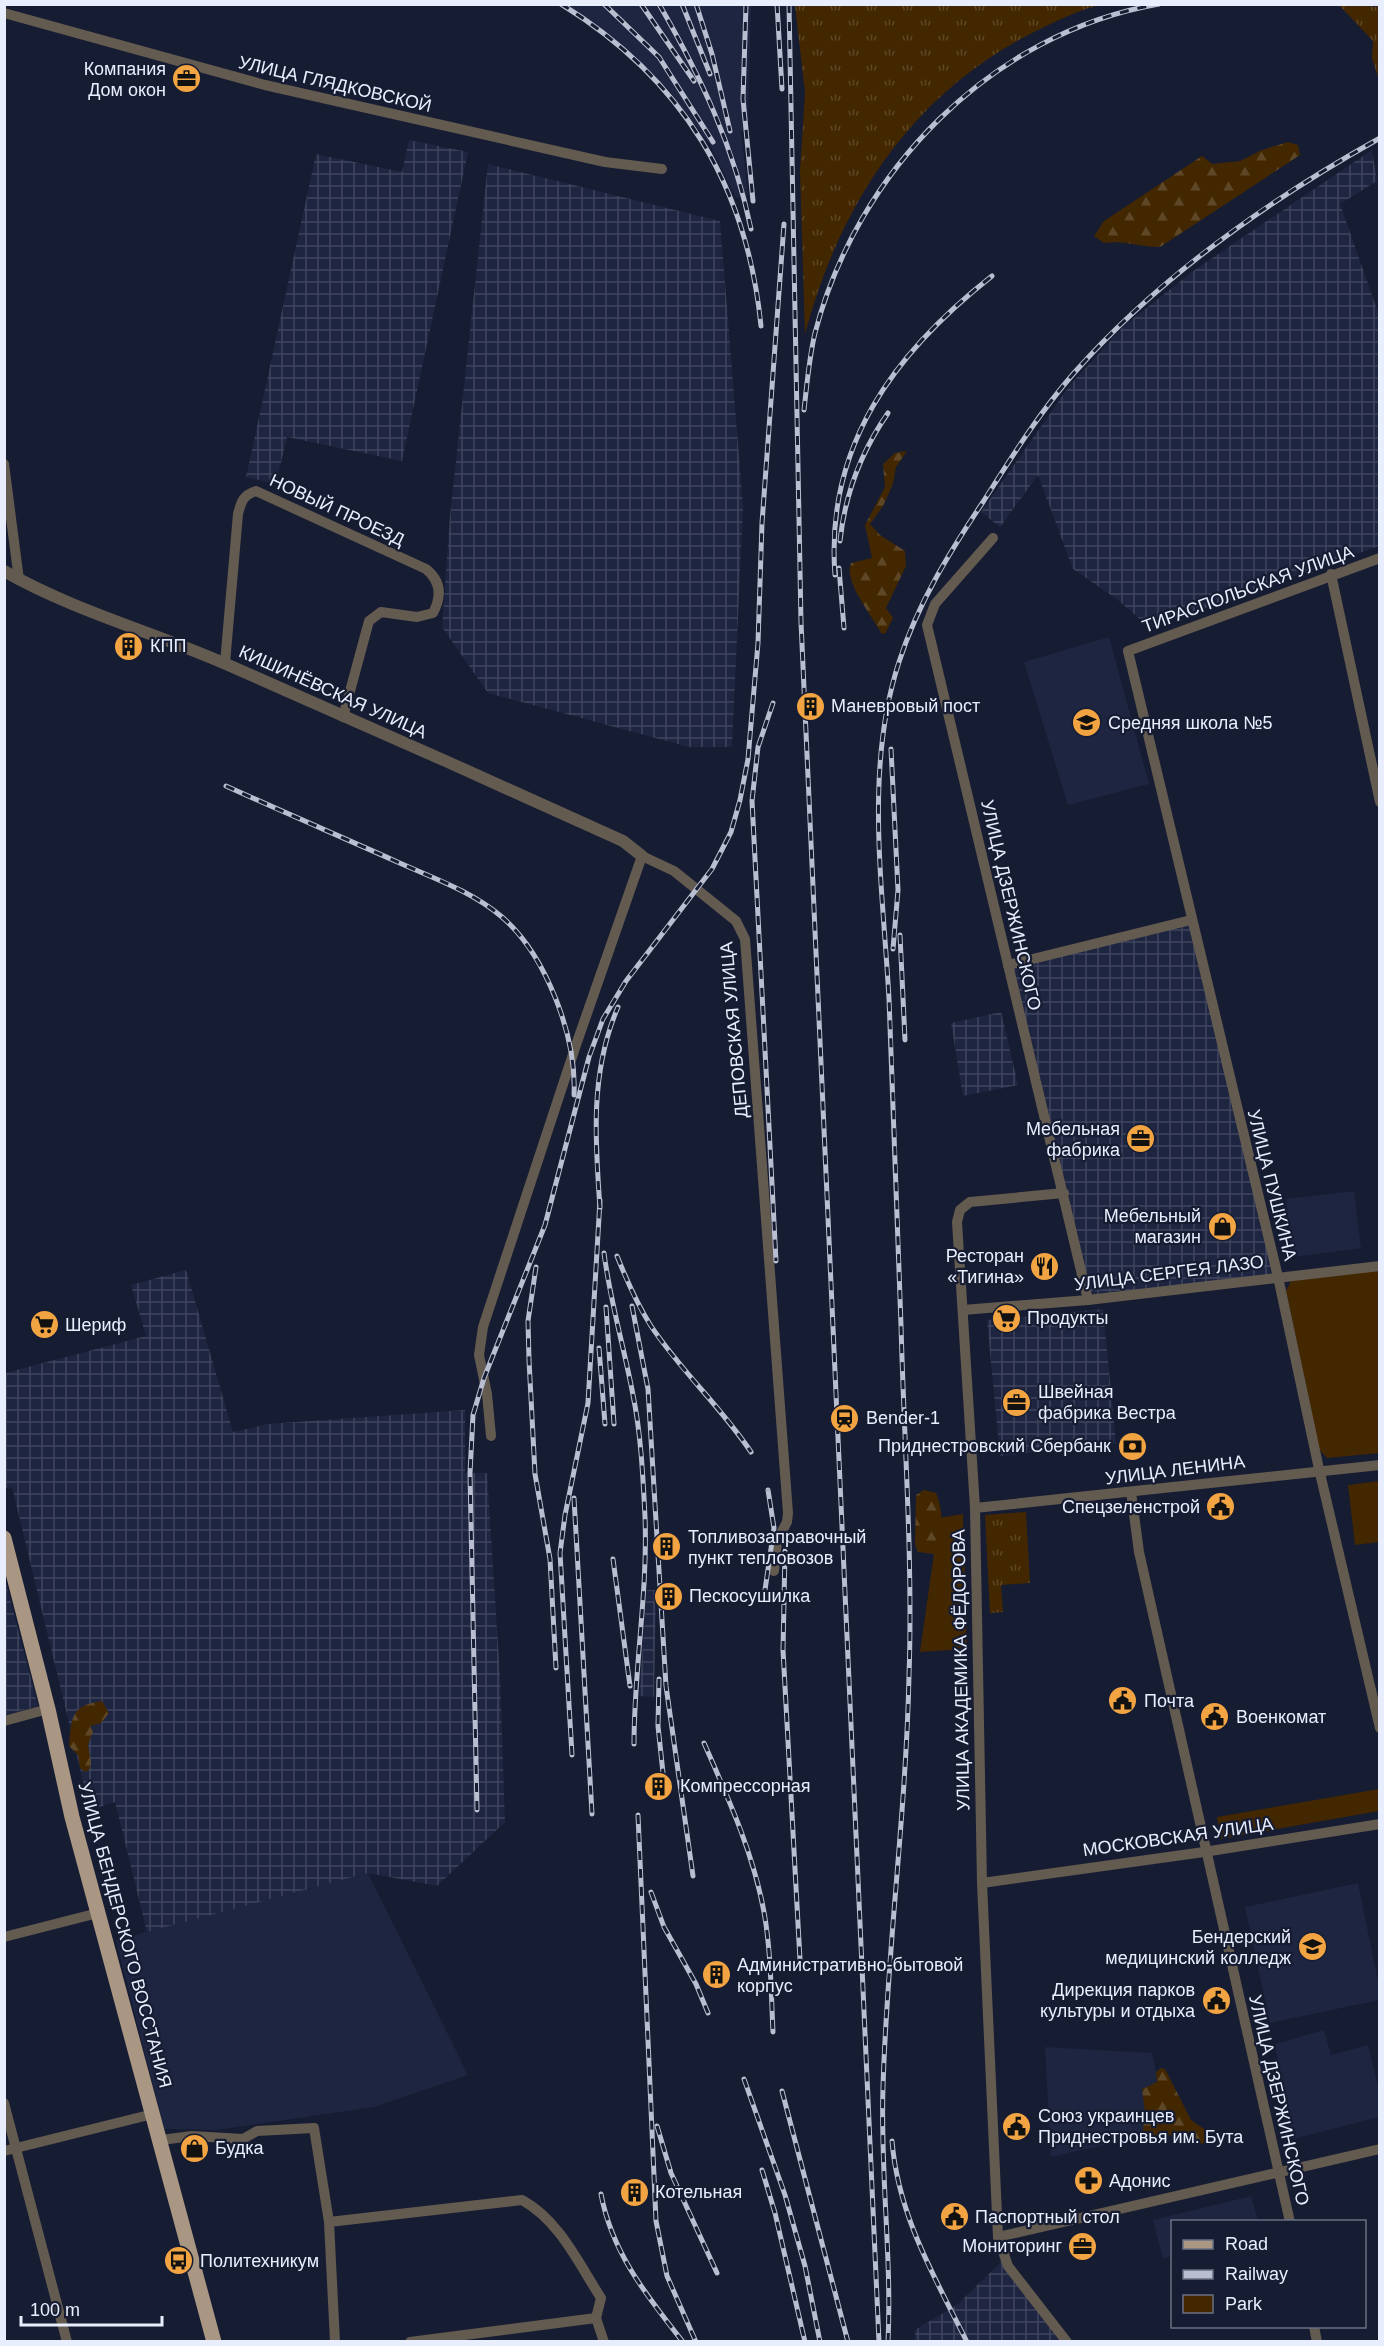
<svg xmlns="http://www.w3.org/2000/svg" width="1384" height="2346" viewBox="0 0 1384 2346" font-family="Helvetica,sans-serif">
<defs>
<pattern id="industrial-grid" width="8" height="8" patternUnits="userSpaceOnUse" patternTransform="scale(1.5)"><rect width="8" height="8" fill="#1e2541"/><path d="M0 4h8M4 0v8" fill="none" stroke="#3f455e"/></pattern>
<pattern id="grass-tufts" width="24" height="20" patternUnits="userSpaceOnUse" patternTransform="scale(1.5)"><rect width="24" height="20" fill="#432700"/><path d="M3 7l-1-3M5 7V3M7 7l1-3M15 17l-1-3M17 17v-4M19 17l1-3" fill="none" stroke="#5e4726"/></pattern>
<pattern id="forest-firs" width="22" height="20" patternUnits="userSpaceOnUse" patternTransform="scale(1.5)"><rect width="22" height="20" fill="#432700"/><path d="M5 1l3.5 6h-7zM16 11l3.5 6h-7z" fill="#5e4726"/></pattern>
</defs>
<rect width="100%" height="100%" fill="#161c32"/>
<g fill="#1e2541">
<polygon points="567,5 751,5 748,129 741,131 748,196 736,198 710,145 669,90 627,50"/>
<polygon points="1109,637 1149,784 1068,805 1024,662"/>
<polygon points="1354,1191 1361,1248 1293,1257 1286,1199"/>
<polygon points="368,1873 468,2075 374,2107 217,2130 164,2129 116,1940"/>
<polygon points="1358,1883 1379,1986 1379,2000 1270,2023 1245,1907"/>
<polygon points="1324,2030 1331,2055 1368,2045 1379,2091 1379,2117 1293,2139 1275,2044"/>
<polygon points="1045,2047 1152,2053 1156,2072 1161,2132 1051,2157"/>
<polygon points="1251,2196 1258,2221 1172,2222 1172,2256 1163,2259 1153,2220"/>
</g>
<g fill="url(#industrial-grid)">
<polygon points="409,140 468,152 402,461 287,437 276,484 246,477 316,154 402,172"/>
<polygon points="1372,150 1377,181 1340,204 1379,315 1379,546 1150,628 1118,600 1073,569 1038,475 1000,527 981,512 1070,385 1125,325 1196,269"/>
<polygon points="488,164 720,221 743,506 732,747 689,747 488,693 442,627 450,516"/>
<polygon points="1191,920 1278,1277 1088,1300 1008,965"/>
<polygon points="1001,1012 1018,1085 963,1096 951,1023"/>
<polygon points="186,1270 233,1432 268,1424 465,1410 465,1473 487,1473 500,1676 505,1822 437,1886 368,1873 147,1932 115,1802 90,1810 12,1487 5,1488 5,1373 146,1336 131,1285"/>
<polygon points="1103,1309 1116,1444 1000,1456 987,1320"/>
<polygon points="4,1576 38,1706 5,1715 4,1715"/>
<polygon points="647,1590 656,1590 654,1697 639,1696"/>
<polygon points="1004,2259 1064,2341 915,2341 915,2330 957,2305"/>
</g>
<g fill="url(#grass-tufts)">
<polygon points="1338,4 1379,7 1379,80 1372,58 1373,41"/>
<path d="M795 5H1101C1078 10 1059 20 1038 30 913 91 840 203 805 334L800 171 805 93Z"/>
<polygon points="1026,1512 1030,1583 1001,1585 1003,1612 990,1613 985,1515"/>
</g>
<g fill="url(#forest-firs)">
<path d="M1288 142 1298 145 1300 155 1160 247C1140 247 1124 240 1104 243L1094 236 1104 221 1202 156 1212 164 1240 161 1262 150Z"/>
<path d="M907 451 896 467 893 484 883 506 870 524 880 535 905 551 906 566 886 608 893 618 885 634 881 633C873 616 843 582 851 563L872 558 865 525 885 487 883 464 895 453Z"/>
<path d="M924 1490 936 1493C943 1510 945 1537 934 1554L918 1552 915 1544 916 1495Z"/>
<path d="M102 1701 109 1713 101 1723 90 1726 93 1731 88 1745 91 1763 89 1770 85 1772 80 1768 78 1755 69 1746C72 1717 70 1706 102 1701Z"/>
<polygon points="1161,2068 1165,2069 1191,2120 1207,2131 1208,2140 1202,2144 1190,2138 1173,2135 1142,2138 1145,2112 1142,2089 1157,2082 1156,2072"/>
</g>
<g fill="#432700">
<polygon points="1379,1269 1379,1453 1327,1458 1319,1449 1286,1291 1291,1281"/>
<polygon points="1379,1481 1379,1542 1355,1545 1348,1485"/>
<polygon points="963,1514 967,1649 920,1652 939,1518"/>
<polygon points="1379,1789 1379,1811 1221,1839 1217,1817"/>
</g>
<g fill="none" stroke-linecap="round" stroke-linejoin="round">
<g stroke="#635a50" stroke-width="10">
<polyline points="4,13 265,85 605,162 662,169"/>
<polyline points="4,464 19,580"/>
<polyline points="993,538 935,604 927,625 1088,1300"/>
<polyline points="1380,558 1128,651 1278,1277 1319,1469 1380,1728"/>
<polyline points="1331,574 1380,802"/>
<path d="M225 663 238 514C241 502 243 495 256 491L426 569C441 581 442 596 433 613L417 617 381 612 369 621 343 717"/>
<polyline points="1008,965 1191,920"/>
<polyline points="1064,1193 970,1202 960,1210 957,1222 975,1508 982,1883 998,2237 1008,2266 1067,2342"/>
<polyline points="963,1310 1088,1300 1380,1266"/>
<polyline points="491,1436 487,1394 479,1355 483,1327 576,1045 642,856 674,871 736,921 745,939 788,1513 787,1522 777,1541 774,1571"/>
<polyline points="1131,1492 1139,1552 1290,2222"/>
<polyline points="975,1508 1380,1465"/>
<polyline points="4,1721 48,1709"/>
<polyline points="982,1883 1204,1852 1380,1824"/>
<polyline points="4,1937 98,1913"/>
<polyline points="4,2103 67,2342"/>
<polyline points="161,2140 192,2136 243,2139 257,2131 314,2128 329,2222 335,2342"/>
<polyline points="4,2151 153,2114"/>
<path d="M329 2222 522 2200C559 2220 579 2264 601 2298L596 2318 604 2342"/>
<polyline points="998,2237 1380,2149"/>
<polyline points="1314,2326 1317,2342"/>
<polyline points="410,2342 596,2318"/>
</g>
<path stroke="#635a50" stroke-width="12" d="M4 571C74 611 153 632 226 664 359 722 491 781 623 841L642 856"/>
<polyline stroke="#a99683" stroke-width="15" points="4,1538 48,1709 72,1817 214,2342"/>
<defs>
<g id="rail">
<path d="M561 4C683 79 747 186 761 326"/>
<polyline points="604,4 659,57 713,142"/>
<polyline points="641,4 694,81"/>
<path d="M659 4C701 77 734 147 751 229"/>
<polyline points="682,4 710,74"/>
<polyline points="696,4 712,54 730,131"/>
<polyline points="746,4 743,99 753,201"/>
<polyline points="777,4 782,89"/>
<polyline points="789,4 801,622 879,2342"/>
<path d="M804 410C807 384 809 358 815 333 857 171 991 33 1159 4"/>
<path d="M840 541C845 493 861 452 888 413"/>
<polyline points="839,568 844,628"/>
<path d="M835 575C825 446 894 353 992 276"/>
<polyline points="773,703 758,747 752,801 776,1261"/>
<polyline points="891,749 898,890 893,949"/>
<path d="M226 786C281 811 337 835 393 860 430 877 470 890 502 917 546 955 577 1037 574 1095"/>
<polyline points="900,935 905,1040"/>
<path d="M600 1208C595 1140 590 1072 618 1007"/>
<path d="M604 1253C610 1301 624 1347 633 1395 641 1434 643 1477 645 1517 648 1592 634 1668 634 1744"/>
<path d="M617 1256C627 1281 637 1304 651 1326 681 1371 721 1407 751 1452"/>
<polyline points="536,1267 528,1321 529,1360 535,1474 550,1559 556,1668"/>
<polyline points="632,1306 648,1389 666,1686 693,1876"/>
<polyline points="606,1307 614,1424"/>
<polyline points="599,1348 605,1424"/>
<polyline points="574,1498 592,1814"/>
<polyline points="785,1551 783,1650 800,1960"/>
<polyline points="613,1559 630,1686"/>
<polyline points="764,1597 774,1528 768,1490"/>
<polyline points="659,1679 658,1726 663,1773"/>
<path d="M704 1743C728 1798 753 1852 764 1912 771 1951 771 1992 773 2032"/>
<polyline points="572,1755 560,1553 565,1515 588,1403 600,1200"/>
<polyline points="477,1810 470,1473 473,1415 484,1378 545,1225 589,1057 603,1019 626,981 712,869 731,832 740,800 748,759 758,643 762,523 784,224"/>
<polyline points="638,1815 656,2221 667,2276 696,2342"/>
<polyline points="651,1892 664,1927 696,1984 708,2013"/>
<polyline points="744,2079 785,2195 805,2266 820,2342"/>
<polyline points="782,2091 848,2342"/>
<polyline points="657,2126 671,2173 717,2273"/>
<path d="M892 2141C898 2215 934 2276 967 2342"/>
<polyline points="762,2170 775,2213 805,2342"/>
<path d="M601 2194C612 2253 647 2296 683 2342"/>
<path d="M888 2342C892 2257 880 2172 883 2087 887 1950 906 1814 909 1676 913 1560 904 1442 901 1325 897 1216 894 1107 889 999 883 888 864 769 899 662 918 603 949 553 983 502 1011 458 1039 413 1074 373 1160 276 1267 201 1380 138"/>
</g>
</defs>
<use href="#rail" stroke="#b9bfd0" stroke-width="5"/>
<use href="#rail" stroke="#161c32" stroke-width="3" stroke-dasharray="9" stroke-linecap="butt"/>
</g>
<defs>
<symbol id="office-disc" viewBox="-11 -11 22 22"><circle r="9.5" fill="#f3a442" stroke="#161c32"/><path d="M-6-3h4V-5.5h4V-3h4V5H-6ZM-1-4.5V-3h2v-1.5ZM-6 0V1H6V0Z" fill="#111"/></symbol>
<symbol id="building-disc" viewBox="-11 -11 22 22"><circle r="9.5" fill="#f3a442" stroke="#161c32"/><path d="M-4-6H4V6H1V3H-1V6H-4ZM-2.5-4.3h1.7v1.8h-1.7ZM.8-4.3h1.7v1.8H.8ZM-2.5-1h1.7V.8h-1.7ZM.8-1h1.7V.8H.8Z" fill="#111"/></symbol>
<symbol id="school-disc" viewBox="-11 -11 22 22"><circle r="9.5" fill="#f3a442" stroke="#161c32"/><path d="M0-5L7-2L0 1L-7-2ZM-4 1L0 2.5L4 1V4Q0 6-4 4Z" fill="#111"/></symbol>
<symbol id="shop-disc" viewBox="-11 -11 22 22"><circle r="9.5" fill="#f3a442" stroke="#161c32"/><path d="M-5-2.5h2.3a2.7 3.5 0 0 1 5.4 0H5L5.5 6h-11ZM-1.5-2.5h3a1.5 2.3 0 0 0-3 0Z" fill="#111"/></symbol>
<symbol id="restaurant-disc" viewBox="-11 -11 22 22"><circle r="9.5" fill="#f3a442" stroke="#161c32"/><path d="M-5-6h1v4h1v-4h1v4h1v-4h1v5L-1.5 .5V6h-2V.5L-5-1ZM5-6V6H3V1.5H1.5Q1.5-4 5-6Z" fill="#111"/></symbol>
<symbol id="supermarket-disc" viewBox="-11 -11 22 22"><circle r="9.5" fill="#f3a442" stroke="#161c32"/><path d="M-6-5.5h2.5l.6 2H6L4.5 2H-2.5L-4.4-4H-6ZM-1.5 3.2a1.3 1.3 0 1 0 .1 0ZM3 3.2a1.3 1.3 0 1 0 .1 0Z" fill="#111"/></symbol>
<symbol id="station-disc" viewBox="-11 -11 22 22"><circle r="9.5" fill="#f3a442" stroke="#161c32"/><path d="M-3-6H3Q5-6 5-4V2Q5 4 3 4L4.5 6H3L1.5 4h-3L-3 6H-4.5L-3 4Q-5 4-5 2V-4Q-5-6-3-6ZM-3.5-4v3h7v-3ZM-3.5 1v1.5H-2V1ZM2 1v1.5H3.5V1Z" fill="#111"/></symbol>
<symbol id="bank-disc" viewBox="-11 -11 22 22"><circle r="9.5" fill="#f3a442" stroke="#161c32"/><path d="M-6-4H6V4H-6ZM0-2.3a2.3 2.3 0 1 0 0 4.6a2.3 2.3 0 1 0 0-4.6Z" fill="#111"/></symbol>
<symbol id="civic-disc" viewBox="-11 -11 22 22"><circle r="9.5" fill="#f3a442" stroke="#161c32"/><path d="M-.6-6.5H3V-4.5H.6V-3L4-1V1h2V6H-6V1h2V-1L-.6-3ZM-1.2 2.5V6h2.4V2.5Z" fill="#111"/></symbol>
<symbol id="university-disc" viewBox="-11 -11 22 22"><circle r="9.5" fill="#f3a442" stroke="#161c32"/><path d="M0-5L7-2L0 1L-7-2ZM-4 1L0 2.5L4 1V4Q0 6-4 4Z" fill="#111"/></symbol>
<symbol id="pharmacy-disc" viewBox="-11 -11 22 22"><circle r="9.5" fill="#f3a442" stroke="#161c32"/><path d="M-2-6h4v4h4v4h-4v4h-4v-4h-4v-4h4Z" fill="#111"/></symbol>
<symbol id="bus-disc" viewBox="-11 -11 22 22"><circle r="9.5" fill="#f3a442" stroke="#161c32"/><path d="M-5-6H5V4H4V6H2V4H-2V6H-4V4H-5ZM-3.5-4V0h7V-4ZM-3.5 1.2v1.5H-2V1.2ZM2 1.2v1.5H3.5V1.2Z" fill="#111"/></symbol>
</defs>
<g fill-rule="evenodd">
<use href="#office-disc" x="170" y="62" width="33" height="33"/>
<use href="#building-disc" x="112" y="630" width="33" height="33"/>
<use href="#building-disc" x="794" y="690" width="33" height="33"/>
<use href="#school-disc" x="1070" y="706" width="33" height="33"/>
<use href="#office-disc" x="1124" y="1122" width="33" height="33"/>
<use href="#shop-disc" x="1206" y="1210" width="33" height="33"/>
<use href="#restaurant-disc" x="1028" y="1250" width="33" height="33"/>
<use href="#supermarket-disc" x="990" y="1302" width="33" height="33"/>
<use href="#supermarket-disc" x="28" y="1308" width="33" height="33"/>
<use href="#office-disc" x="1000" y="1386" width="33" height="33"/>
<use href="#station-disc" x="828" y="1402" width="33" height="33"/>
<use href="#bank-disc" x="1116" y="1430" width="33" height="33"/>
<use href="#civic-disc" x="1204" y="1490" width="33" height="33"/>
<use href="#building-disc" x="650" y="1530" width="33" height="33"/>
<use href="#building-disc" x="652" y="1580" width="33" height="33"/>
<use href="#civic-disc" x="1106" y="1684" width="33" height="33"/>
<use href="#civic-disc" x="1198" y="1700" width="33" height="33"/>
<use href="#building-disc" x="642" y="1770" width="33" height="33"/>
<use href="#university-disc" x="1296" y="1930" width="33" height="33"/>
<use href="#building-disc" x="700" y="1958" width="33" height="33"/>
<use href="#civic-disc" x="1200" y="1984" width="33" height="33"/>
<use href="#civic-disc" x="1000" y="2110" width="33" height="33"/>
<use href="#shop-disc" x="178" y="2132" width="33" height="33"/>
<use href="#pharmacy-disc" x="1072" y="2164" width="33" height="33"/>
<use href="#building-disc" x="618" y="2176" width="33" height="33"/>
<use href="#civic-disc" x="938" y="2200" width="33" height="33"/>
<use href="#office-disc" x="1066" y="2230" width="33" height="33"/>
<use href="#bus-disc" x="162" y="2244" width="33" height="33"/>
</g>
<g text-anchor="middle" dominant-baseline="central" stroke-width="4.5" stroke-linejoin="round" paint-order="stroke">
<g font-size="18" fill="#e9eefe" stroke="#161c32" text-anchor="start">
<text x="166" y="69" text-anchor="end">Компания<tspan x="166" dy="21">Дом окон</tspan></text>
<text x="150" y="646">КПП</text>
<text x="831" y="706">Маневровый пост</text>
<text x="1108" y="723">Средняя школа №5</text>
<text x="1120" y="1129" text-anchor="end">Мебельная<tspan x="1120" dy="21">фабрика</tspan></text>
<text x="1201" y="1216" text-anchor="end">Мебельный<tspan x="1201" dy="21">магазин</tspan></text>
<text x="1024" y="1256" text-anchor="end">Ресторан<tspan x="1024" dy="21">«Тигина»</tspan></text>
<text x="1027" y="1318">Продукты</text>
<text x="65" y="1325">Шериф</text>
<text x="1038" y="1392">Швейная<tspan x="1038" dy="21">фабрика Вестра</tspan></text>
<text x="866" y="1418">Bender-1</text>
<text x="1111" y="1446" text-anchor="end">Приднестровский Сбербанк</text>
<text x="1200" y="1507" text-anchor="end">Спецзеленстрой</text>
<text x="688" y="1537">Топливозаправочный<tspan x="688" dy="21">пункт тепловозов</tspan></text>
<text x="689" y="1596">Пескосушилка</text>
<text x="1144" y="1701">Почта</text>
<text x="1236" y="1717">Военкомат</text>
<text x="680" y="1786">Компрессорная</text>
<text x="1291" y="1937" text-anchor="end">Бендерский<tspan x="1291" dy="21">медицинский колледж</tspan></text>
<text x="737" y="1965">Административно-бытовой<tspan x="737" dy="21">корпус</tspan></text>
<text x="1195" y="1990" text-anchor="end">Дирекция парков<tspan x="1195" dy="21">культуры и отдыха</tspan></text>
<text x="1038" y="2116">Союз украинцев<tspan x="1038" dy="21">Приднестровья им. Бута</tspan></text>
<text x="215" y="2148">Будка</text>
<text x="1109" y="2181">Адонис</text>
<text x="655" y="2192">Котельная</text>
<text x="975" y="2217">Паспортный стол</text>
<text x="1062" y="2246" text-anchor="end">Мониторинг</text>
<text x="200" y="2261">Политехникум</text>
</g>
<g font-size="18" fill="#e9eefe" stroke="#161c32">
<text transform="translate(335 84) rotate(13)">УЛИЦА ГЛЯДКОВСКОЙ</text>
<text transform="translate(337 510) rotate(25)">НОВЫЙ ПРОЕЗД</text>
<text transform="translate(1248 589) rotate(-20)">ТИРАСПОЛЬСКАЯ УЛИЦА</text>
<text transform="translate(333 692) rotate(24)">КИШИНЁВСКАЯ УЛИЦА</text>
<text transform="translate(1011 905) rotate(77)">УЛИЦА ДЗЕРЖИНСКОГО</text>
<text transform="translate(734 1030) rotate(-95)">ДЕПОВСКАЯ УЛИЦА</text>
<text transform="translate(1272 1185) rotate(76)">УЛИЦА ПУШКИНА</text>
<text transform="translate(1169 1273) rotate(-7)">УЛИЦА СЕРГЕЯ ЛАЗО</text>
<text transform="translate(1175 1470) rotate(-7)">УЛИЦА ЛЕНИНА</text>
<text transform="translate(961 1670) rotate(-91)">УЛИЦА АКАДЕМИКА ФЁДОРОВА</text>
<text transform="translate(1178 1837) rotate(-8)">МОСКОВСКАЯ УЛИЦА</text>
<text transform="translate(125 1935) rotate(75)">УЛИЦА БЕНДЕРСКОГО ВОССТАНИЯ</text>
<text transform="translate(1279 2100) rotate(77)">УЛИЦА ДЗЕРЖИНСКОГО</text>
</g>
</g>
<rect width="1384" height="2346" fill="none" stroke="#e9eefe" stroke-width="12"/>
<rect x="1171" y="2220" width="195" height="108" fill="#161c32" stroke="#6a7084" stroke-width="1.5"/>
<rect x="1183" y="2240" width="30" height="9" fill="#a99683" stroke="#6a7084" stroke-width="1.5"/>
<text x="1225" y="2250" font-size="18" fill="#e9eefe">Road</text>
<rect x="1183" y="2270" width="30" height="9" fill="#b9bfd0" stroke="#6a7084" stroke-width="1.5"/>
<text x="1225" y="2280" font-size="18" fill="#e9eefe">Railway</text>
<rect x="1183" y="2295" width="30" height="18" fill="#432700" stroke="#6a7084" stroke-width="1.5"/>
<text x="1225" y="2310" font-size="18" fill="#e9eefe">Park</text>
<path d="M21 2316v9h141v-9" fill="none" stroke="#e9eefe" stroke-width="3"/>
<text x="30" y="2316" font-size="18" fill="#e9eefe" stroke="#161c32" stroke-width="4.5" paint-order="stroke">100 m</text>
</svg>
